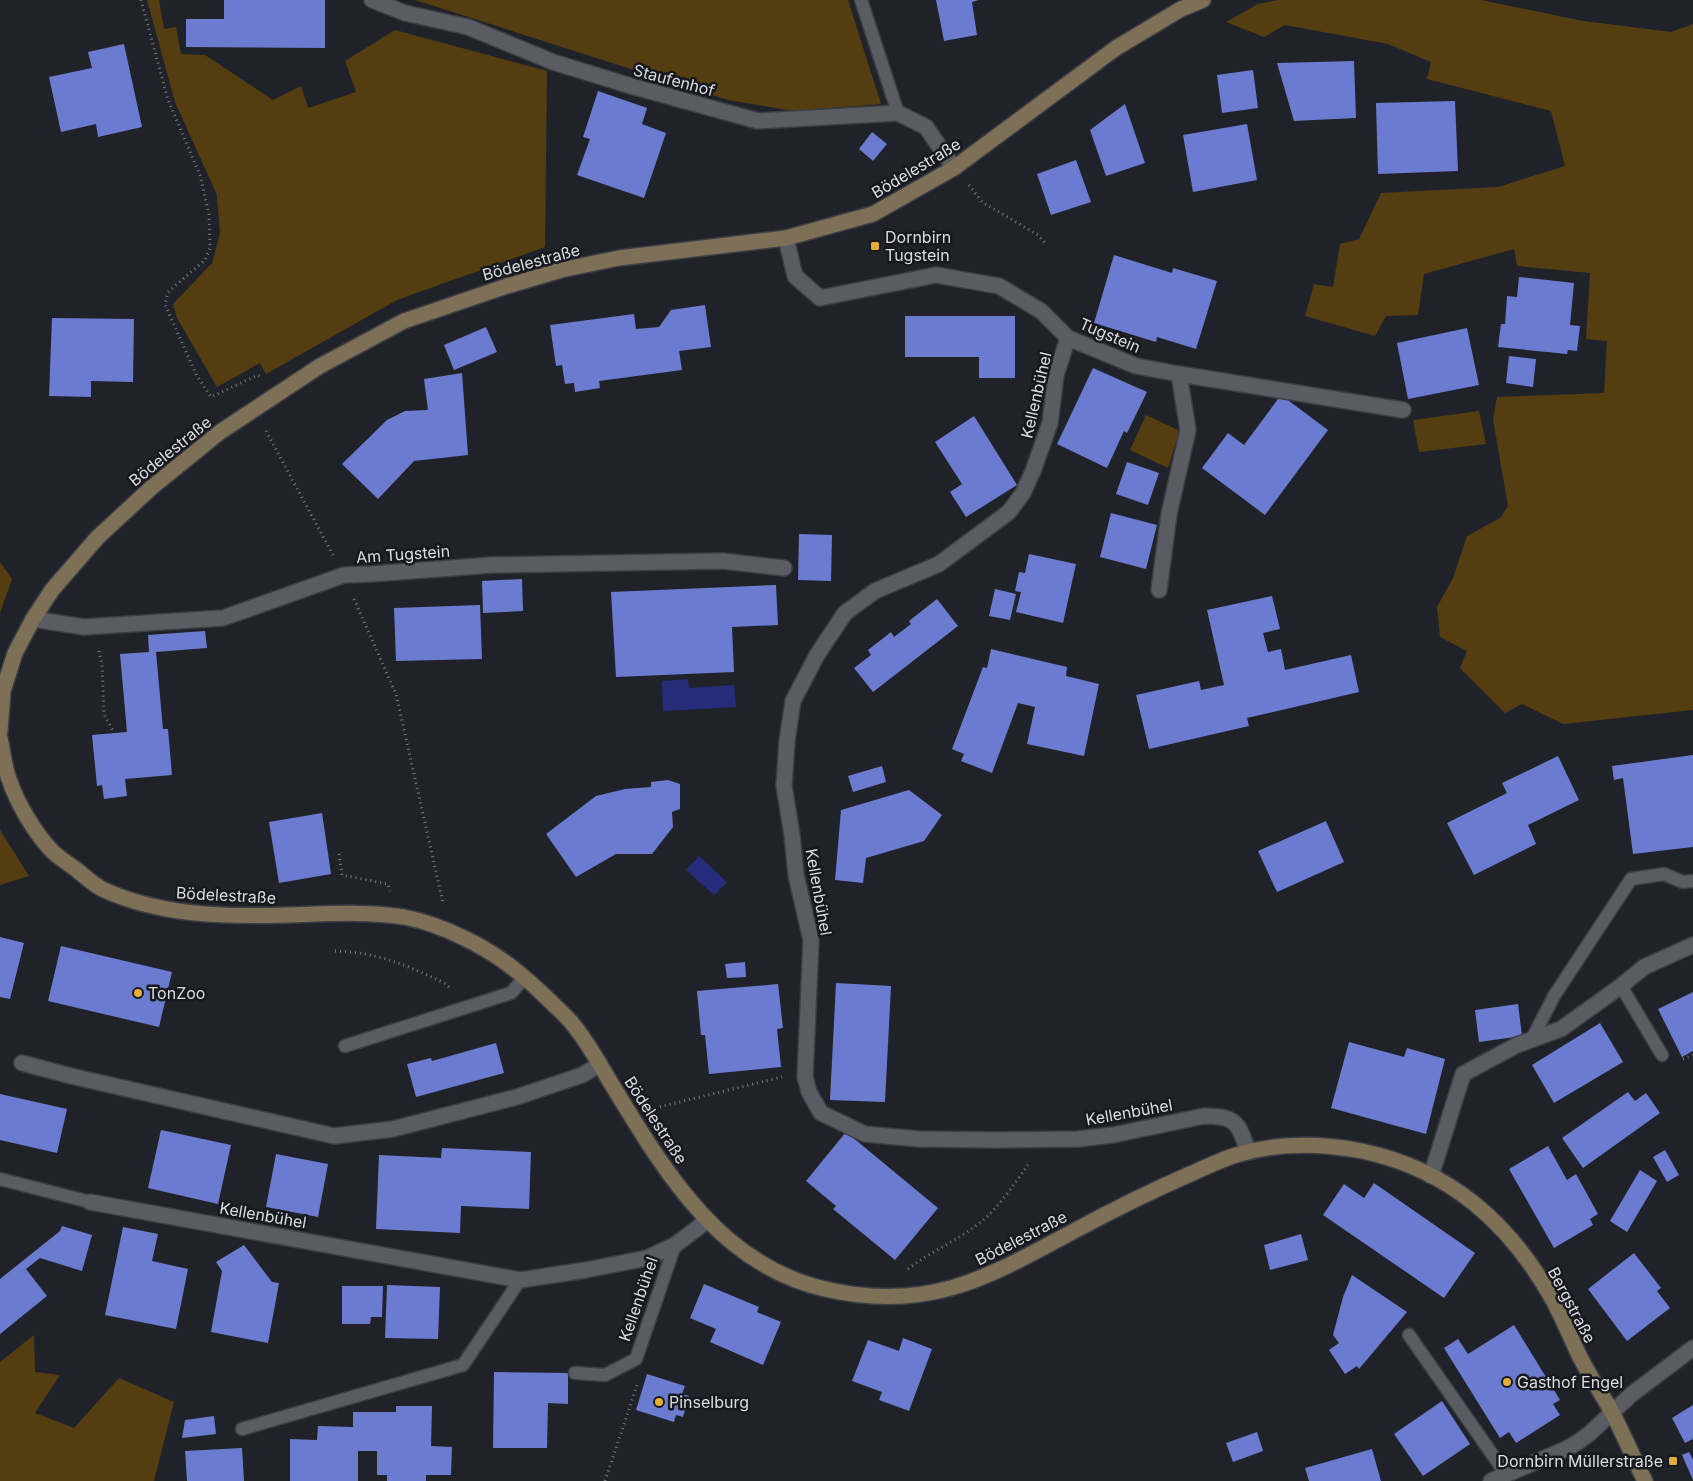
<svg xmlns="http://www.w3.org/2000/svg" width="1693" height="1481" viewBox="0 0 1693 1481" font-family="Inter,sans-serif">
<rect width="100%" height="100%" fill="#202229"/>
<g fill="#543e11">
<polygon points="147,0 159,0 164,29 176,27 181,54 205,55 273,100 301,86 308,108 356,92 345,61 395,30 547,71 545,247 397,300 266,374 260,363 217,387 177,318 173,304 212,263 220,234 217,195 175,102"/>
<polygon points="415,0 848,0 881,104 794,111 728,100"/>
<polygon points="1278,0 1481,0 1583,21 1671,32 1693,24 1693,710 1563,724 1522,704 1505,713 1460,668 1467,651 1440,637 1437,607 1453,578 1467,536 1500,518 1508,506 1493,419 1497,397 1604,393 1607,341 1586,339 1590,273 1517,266 1514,249 1424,274 1418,315 1386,316 1375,336 1305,316 1314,284 1333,287 1340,244 1359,239 1381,193 1498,187 1565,166 1551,111 1427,79 1431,62 1388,44 1285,25 1264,37 1226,22 1258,4"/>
<polygon points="1479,411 1486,444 1419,452 1413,420"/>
<polygon points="1146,415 1178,430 1178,435 1168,468 1130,450"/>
<polygon points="0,562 12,579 0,613"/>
<polygon points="0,830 29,876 0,885"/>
<polygon points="34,1335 35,1372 60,1375 35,1413 74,1428 119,1378 174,1402 154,1481 0,1481 0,1362"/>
</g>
<g fill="#252d7a">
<polygon points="688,679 689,688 734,685 736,707 663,711 662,681"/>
<polygon points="699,856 727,882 714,895 686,870"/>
</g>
<g fill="#6b7cd0">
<polygon points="224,0 325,0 325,48 186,47 186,19 224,19"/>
<polygon points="936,0 979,0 972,2 977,35 944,41"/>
<polygon points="124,44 142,127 98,137 96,124 61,132 49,77 92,68 88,52"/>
<polygon points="1354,61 1356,118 1294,121 1277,63"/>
<polygon points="1253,70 1258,108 1222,113 1217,75"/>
<polygon points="598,91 647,108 642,124 666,133 644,198 577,175 590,139 583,137"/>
<polygon points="1455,101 1458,171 1378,174 1376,103"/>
<polygon points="1125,104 1145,163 1106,176 1090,130"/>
<polygon points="1247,124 1257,180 1193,192 1183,135"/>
<polygon points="872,132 887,144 873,161 859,149"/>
<polygon points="1076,160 1091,202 1051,215 1037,174"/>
<polygon points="1114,255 1172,273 1173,268 1217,281 1196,349 1157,337 1156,342 1094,323"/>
<polygon points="1519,277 1574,283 1570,325 1580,326 1577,351 1568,350 1567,354 1498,347 1501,324 1505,324 1507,296 1517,297"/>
<polygon points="705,305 711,347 679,351 682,370 599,381 600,388 575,392 574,383 565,384 562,365 556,366 550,325 634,314 636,329 659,327 671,310"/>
<polygon points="905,316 1015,316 1015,378 979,378 979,357 905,357"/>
<polygon points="52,318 134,319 133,382 91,381 91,397 49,396"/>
<polygon points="486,327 497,352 454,370 444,345"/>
<polygon points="1467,328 1479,385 1408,399 1397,343"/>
<polygon points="1509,356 1536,359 1533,387 1506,383"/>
<polygon points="1093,368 1147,392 1127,433 1124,431 1107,468 1057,444"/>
<polygon points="462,373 468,455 414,461 378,499 342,464 387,420 405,411 428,410 424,379"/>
<polygon points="1281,395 1328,430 1265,515 1202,468 1228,433 1244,445"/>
<polygon points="974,416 1017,485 966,517 950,492 962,484 935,442"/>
<polygon points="1127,462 1159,473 1148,505 1116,494"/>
<polygon points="1111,513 1157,525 1146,569 1100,557"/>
<polygon points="799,534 832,535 831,581 798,580"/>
<polygon points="1029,554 1076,564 1063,623 1016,612 1021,592 1015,591 1019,572 1025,573"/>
<polygon points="522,579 523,611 483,613 482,581"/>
<polygon points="776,585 778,625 732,627 734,672 616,677 611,592"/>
<polygon points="995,589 1016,594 1010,620 989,616"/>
<polygon points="1272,596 1280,629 1263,633 1268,652 1281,649 1285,670 1351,655 1359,692 1247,718 1249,726 1149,749 1136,695 1199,681 1201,690 1224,685 1207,610"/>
<polygon points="937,599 958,626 873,692 854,668 871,655 868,650 891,632 894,637 911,624 909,621"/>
<polygon points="480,605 482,659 396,661 394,608"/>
<polygon points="205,631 207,648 156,652 163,729 168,729 172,775 125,779 127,796 104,799 102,785 97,786 92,735 127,732 120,654 149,652 148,635"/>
<polygon points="991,649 1067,667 1066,676 1099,684 1084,756 1027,744 1035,707 1018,703 992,773 961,761 964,754 952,749 983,667 987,668"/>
<polygon points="1693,755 1693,847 1633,854 1623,778 1614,780 1612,766"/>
<polygon points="1558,756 1579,800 1528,825 1536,844 1474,875 1447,823 1507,793 1502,783"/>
<polygon points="882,766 886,782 853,792 848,776"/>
<polygon points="668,780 680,784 680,809 672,812 673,827 652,854 616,854 576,877 546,834 596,796 625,789 651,787 651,782"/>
<polygon points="909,790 942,815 924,841 866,858 863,883 835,880 841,810"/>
<polygon points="322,813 331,874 279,883 269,822"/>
<polygon points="1326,821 1344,862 1277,892 1258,851"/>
<polygon points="0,937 24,943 10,999 0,997"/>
<polygon points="61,946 172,972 159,1027 48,1001"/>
<polygon points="745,962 746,977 727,978 725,964"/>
<polygon points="836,983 891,986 885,1102 830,1100"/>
<polygon points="778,984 783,1028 777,1029 781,1067 709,1074 705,1035 701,1035 697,991"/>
<polygon points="1693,992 1693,1051 1682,1057 1658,1009"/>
<polygon points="1518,1004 1522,1036 1479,1042 1475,1010"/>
<polygon points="1600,1023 1623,1062 1554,1103 1532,1065"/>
<polygon points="1349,1042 1404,1057 1407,1048 1445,1059 1426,1134 1331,1108"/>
<polygon points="496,1043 504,1073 416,1097 407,1064 431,1058 432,1061"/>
<polygon points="1628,1092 1635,1101 1646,1093 1660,1113 1583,1168 1562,1138"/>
<polygon points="0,1094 67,1109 57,1153 0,1140"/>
<polygon points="161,1130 231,1145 218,1204 148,1188"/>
<polygon points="846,1132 938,1208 895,1260 833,1209 836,1206 806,1181"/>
<polygon points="1548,1146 1567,1180 1576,1174 1598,1214 1590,1219 1593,1225 1554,1248 1509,1169"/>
<polygon points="442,1148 531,1152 529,1209 461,1206 460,1233 376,1229 379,1155 441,1158"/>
<polygon points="1665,1150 1679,1175 1667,1182 1653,1157"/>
<polygon points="276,1154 328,1164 318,1217 266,1207"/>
<polygon points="1640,1170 1657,1181 1627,1232 1610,1221"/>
<polygon points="1374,1183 1475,1253 1444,1298 1323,1215 1344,1184 1364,1198"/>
<polygon points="62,1226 92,1235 82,1271 40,1258 26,1269 47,1296 0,1334 0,1279 60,1231"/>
<polygon points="123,1227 158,1234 152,1261 188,1269 176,1329 105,1315"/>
<polygon points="1301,1234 1308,1260 1270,1270 1264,1245"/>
<polygon points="244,1245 272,1282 279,1283 268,1343 211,1332 222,1271 216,1262"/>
<polygon points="1634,1253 1661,1288 1657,1291 1670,1308 1627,1341 1588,1289"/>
<polygon points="1352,1275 1407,1312 1359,1369 1357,1366 1345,1374 1329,1350 1339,1343 1333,1335 1343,1297"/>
<polygon points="704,1284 759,1307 757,1312 781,1322 763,1365 710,1342 716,1329 690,1318"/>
<polygon points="387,1285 440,1287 438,1339 385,1338"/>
<polygon points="342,1286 383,1286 382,1317 371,1317 370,1324 342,1324"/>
<polygon points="1514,1325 1560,1400 1553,1404 1560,1415 1516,1443 1509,1432 1500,1438 1444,1348 1458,1339 1468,1354"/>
<polygon points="903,1338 932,1349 909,1411 879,1400 882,1392 852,1381 868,1340 899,1351"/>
<polygon points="494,1372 568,1373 568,1404 548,1403 547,1448 493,1448"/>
<polygon points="647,1374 685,1386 682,1394 689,1396 683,1417 676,1415 674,1422 636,1410"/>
<polygon points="1442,1401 1470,1444 1423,1476 1394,1434"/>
<polygon points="1693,1405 1693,1439 1685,1443 1672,1418"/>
<polygon points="396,1406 432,1406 431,1446 452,1447 451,1475 426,1475 426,1481 387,1481 387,1475 377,1475 377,1451 358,1451 358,1481 290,1481 290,1439 317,1440 318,1426 353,1427 353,1412 396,1412"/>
<polygon points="214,1416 216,1434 182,1438 185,1420"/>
<polygon points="1257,1432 1263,1451 1233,1462 1226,1443"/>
<polygon points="242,1448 244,1481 187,1481 185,1451"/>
<polygon points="1372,1449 1381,1481 1309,1481 1305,1468"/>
<polygon points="1689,1452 1693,1460 1693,1480 1682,1455"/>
</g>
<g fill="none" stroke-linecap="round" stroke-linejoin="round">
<defs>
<g id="lane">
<polyline points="861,0 898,113"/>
<polyline points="1621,986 1662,1055"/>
<polyline points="1532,1039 1554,996 1631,879 1664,874 1683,882 1693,881"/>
<polyline points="345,1046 511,993 525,977"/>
<polyline points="0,1179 90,1202"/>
<polyline points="1409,1335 1506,1474"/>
<polyline points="575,1373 605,1375 636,1359 675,1245"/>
<polyline points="242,1429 463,1365 520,1280"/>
</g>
<g id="street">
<polyline points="372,0 405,13 468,27 553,62 631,86 758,121 898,113 926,127 954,168"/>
<polyline points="786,238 795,276 820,298 936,275 999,286 1041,311 1068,338 1136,366 1179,374 1188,430 1169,514 1159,590"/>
<path d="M1068 338 1056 375 1050 423 1033 471 1023 493 1009 512 939 564 875 591 845 613 817 655 793 701 787 741 784 786 792 835 796 875 811 940 805 1077 809 1092 821 1113 865 1134 919 1139 995 1140 1078 1139 1113 1135 1204 1116C1236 1116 1239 1123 1248 1152"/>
<polyline points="1179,374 1403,410"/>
<polyline points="33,619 84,627 223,618 344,575 371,574 492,565 723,561 784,568"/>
<polyline points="22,1063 71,1076 334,1136 393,1129 517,1097 582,1075 599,1065"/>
<polyline points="1431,1176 1463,1074 1517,1045 1561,1029 1621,986 1644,967 1693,945"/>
<polyline points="90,1202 520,1280 586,1270 647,1258 675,1245 708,1220"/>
<polyline points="1491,1481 1566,1449 1578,1442 1589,1434 1632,1394 1693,1348"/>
</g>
<g id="secondary">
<polyline points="0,731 3,691 15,653 33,619 52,590 97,538 151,488 220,432 320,366 404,321 507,286 561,270 619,258 786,238 873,214 954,168 1116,48 1181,9 1203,0"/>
<path d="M0 738C3 751 4 766 9 779 17 803 34 832 52 851 59 858 69 864 77 870 85 877 93 884 102 889 160 916 226 917 288 915 327 914 366 911 404 917 424 921 446 929 464 938 498 954 522 974 549 1000 556 1007 564 1014 571 1022 589 1043 602 1069 617 1093 668 1177 723 1266 825 1289 928 1313 987 1278 1074 1231 1111 1211 1149 1192 1188 1175 1204 1168 1220 1160 1236 1155 1276 1143 1321 1143 1362 1151 1451 1170 1511 1224 1554 1302 1564 1321 1572 1341 1581 1359 1591 1378 1603 1396 1613 1414 1624 1436 1634 1459 1645 1481"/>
</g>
</defs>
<use href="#lane" stroke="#3c3e44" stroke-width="15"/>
<use href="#street" stroke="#3c3e44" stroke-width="18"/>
<use href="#secondary" stroke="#3c3e44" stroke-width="18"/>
<g stroke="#7b7c82" stroke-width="3" stroke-dasharray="1 4" stroke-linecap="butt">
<polyline points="141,0 168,100 200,175 209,214 210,248 205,260 168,292 165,305 197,376 211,397 258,375 260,376"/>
<polyline points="969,185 982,202 1038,235 1047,245"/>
<polyline points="266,431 333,555"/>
<polyline points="354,599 396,694 443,903"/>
<polyline points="99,651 102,664 104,714 114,733"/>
<polyline points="339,854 342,875 388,884 390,891"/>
<path d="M335 951C377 952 409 966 446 984L451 989"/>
<polyline points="1683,1059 1693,1055"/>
<polyline points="655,1108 782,1077"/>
<path d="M908 1269C931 1251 959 1240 982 1221 1000 1206 1014 1184 1028 1165"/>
<polyline points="605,1481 637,1385"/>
</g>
<use href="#lane" stroke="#5a5c64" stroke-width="12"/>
<use href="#street" stroke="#5a5c64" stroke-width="15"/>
<use href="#secondary" stroke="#7e7056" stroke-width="15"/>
</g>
<g fill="#e5ad36" stroke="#17191f" stroke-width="2">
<rect x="870" y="241" width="10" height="10" rx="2.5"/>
<circle cx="138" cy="993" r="5"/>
<circle cx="1507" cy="1382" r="5"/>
<circle cx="659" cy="1402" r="5"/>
<rect x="1668" y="1456" width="10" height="10" rx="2.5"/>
</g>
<g text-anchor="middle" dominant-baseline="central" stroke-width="5" stroke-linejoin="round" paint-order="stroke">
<g font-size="16" fill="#dcdde2" stroke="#17191f">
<text transform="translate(674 80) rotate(15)">Staufenhof</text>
<text transform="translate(916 168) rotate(-31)">Bödelestraße</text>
<text transform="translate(531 262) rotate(-15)">Bödelestraße</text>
<text transform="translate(1110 335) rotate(23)">Tugstein</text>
<text transform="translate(1036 395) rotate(-77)">Kellenbühel</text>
<text transform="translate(170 451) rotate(-39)">Bödelestraße</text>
<text transform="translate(403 554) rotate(-4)">Am Tugstein</text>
<text transform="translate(819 892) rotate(80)">Kellenbühel</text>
<text transform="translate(226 895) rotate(3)">Bödelestraße</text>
<text transform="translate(1129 1112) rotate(-10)">Kellenbühel</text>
<text transform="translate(656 1120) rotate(57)">Bödelestraße</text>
<text transform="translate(263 1215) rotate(10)">Kellenbühel</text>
<text transform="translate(1021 1238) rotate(-27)">Bödelestraße</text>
<text transform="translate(638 1299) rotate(-71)">Kellenbühel</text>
<text transform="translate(1572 1305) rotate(62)">Bergstraße</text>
</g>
<g font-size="16" fill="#dcdde2" stroke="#17191f" text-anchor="start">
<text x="885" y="237">Dornbirn<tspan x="885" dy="18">Tugstein</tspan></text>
<text x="148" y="993">TonZoo</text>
<text x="1517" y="1382">Gasthof Engel</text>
<text x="669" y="1402">Pinselburg</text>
<text x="1663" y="1461" text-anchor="end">Dornbirn Müllerstraße</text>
</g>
</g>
</svg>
